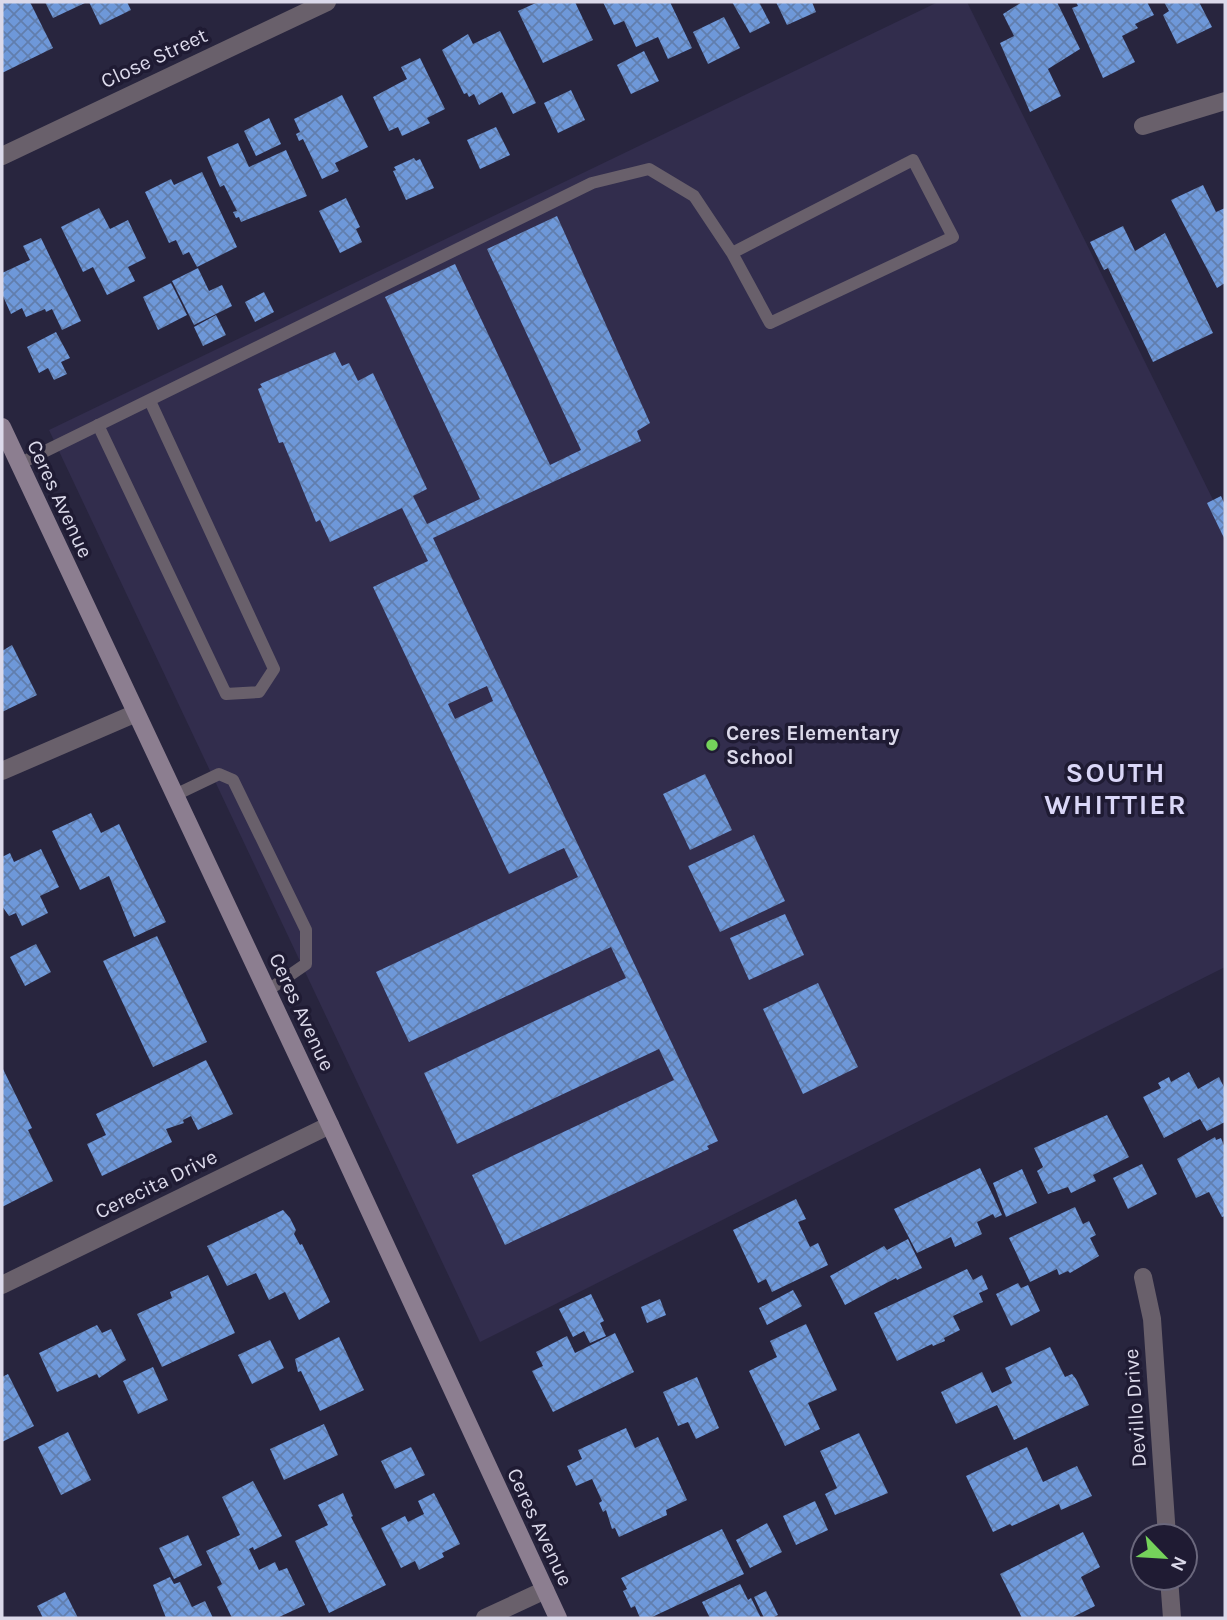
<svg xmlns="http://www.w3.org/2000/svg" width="1227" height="1620" viewBox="0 0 1227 1620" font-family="Karla,sans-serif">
<defs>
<pattern id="building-cross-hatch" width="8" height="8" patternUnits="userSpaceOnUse" patternTransform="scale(1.75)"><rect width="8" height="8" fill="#6e98d9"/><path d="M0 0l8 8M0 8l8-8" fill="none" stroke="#617ead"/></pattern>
</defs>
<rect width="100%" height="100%" fill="#28253e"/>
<polygon fill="#322d4d" points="938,2 967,2 1225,524 1225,967 480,1342 49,430"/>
<g fill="url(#building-cross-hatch)" fill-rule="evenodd">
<polygon points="2,2 30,2 53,48 2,73"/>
<polygon points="45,2 87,2 53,18"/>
<polygon points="89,2 127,2 131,10 100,25"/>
<polygon points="538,2 575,2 593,40 543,63 518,11"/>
<polygon points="603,2 670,2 692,48 668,59 658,37 636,47 624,21 614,25"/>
<polygon points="732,2 759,2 770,23 750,33"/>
<polygon points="776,2 812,2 816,12 787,25"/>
<polygon points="1022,2 1057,2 1080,49 1048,69 1061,96 1030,112 1000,43 1014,36 1003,14"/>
<polygon points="1076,2 1147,2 1154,15 1135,24 1138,28 1122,36 1135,62 1103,78 1072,8 1078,6"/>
<polygon points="1164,2 1199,2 1212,27 1177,44 1163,15 1169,11"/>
<polygon points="724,17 740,48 708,64 693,32"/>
<polygon points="500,31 536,103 513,114 502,92 479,105 474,94 469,97 467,93 464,94 442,50 468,34 473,44"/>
<polygon points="644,51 659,81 631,94 617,65"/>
<polygon points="420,58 445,109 427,118 430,123 402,136 398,127 389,131 373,97 407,79 401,67"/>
<polygon points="571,90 585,120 558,133 544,103"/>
<polygon points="342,95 368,147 335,163 339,171 322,179 303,139 299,141 296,134 300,132 294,119"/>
<polygon points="269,118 281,144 256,156 244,131"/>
<polygon points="496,127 510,155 480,169 467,140"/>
<polygon points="238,143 249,167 286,150 307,196 241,222 239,217 236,218 233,212 237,211 224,185 220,187 207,157"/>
<polygon points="414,158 416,161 420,159 434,188 406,200 393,171 396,170 394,167"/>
<polygon points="202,172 237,247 197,267 189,252 183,255 176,240 169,243 145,192 171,179 174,185"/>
<polygon points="1203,185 1216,212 1225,208 1225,283 1217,288 1171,200"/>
<polygon points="346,198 360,227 356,229 362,242 340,253 319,211"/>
<polygon points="99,208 110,229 128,220 146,258 128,267 135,281 107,295 93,267 83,272 61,227"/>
<path d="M557 216 650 423 637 431 641 441 433 538 718 1141 707 1146 709 1149 505 1245 472 1175 674 1080 659 1049 457 1144 424 1073 626 978 611 947 409 1042 376 972 578 877 564 848 509 874 373 587 428 561 402 508 330 542 320 520 316 522 283 442 279 443 258 389 262 387 260 384 335 352 342 366 349 363 358 381 373 373 427 489 413 496 427 524 480 499 385 297 455 264 550 465 581 450 487 249ZM487 686 493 701 455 719 448 704Z"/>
<polygon points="1123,226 1135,251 1165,233 1213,333 1153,362 1108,268 1104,270 1090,242"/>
<polygon points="41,238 81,321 62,330 52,309 46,312 45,309 26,317 22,308 11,314 2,294 2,273 30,260 23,246"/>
<polygon points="198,268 209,291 222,285 232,306 194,325 172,281"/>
<polygon points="171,283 187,315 158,330 143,297"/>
<polygon points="264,292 274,312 255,322 245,302"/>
<polygon points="216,315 226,335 203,346 194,327"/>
<polygon points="56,332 70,358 61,362 67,374 54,380 48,368 39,373 27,347"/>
<polygon points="1221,496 1225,505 1225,540 1207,503"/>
<polygon points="12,645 37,695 2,712 2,651"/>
<polygon points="705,774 732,830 690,850 663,794"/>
<polygon points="91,813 101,833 119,824 166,922 134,937 109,876 80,890 52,831"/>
<polygon points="754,835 785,901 720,932 688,866"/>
<polygon points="41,849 59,887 40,896 48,913 22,926 16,913 9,916 2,906 2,857 10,853 14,862"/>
<polygon points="785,914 804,955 749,980 730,938"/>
<polygon points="157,936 207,1042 153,1067 103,961"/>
<polygon points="36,944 51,972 25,986 10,957"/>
<polygon points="818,983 858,1067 803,1094 763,1009"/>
<polygon points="206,1060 233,1114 198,1130 191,1116 183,1120 184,1123 166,1129 172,1142 102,1176 87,1144 106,1135 96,1114"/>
<polygon points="2,1067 32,1128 28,1130 53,1181 2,1207"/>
<polygon points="1189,1072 1198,1089 1219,1077 1225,1089 1225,1122 1207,1131 1200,1119 1164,1138 1143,1097 1161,1088 1158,1083 1169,1077 1171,1082"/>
<polygon points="1107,1115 1129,1157 1093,1175 1096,1181 1071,1193 1068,1187 1048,1194 1037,1171 1043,1167 1034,1148"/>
<polygon points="1215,1137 1216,1140 1221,1138 1225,1148 1225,1216 1222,1217 1209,1192 1196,1198 1177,1159"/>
<polygon points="1142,1164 1157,1194 1128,1209 1113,1178"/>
<polygon points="980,1168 1002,1215 995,1218 993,1214 977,1222 982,1234 955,1247 951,1237 917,1253 894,1209"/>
<polygon points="1022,1169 1037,1203 1006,1217 993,1183"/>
<polygon points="796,1199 806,1219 798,1222 810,1247 818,1243 828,1265 772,1292 766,1279 758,1283 733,1230"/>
<polygon points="1075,1207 1083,1224 1089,1221 1096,1235 1090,1238 1099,1256 1070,1273 1068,1271 1059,1275 1057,1269 1030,1282 1009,1238"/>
<polygon points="283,1210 290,1218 296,1230 294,1234 300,1245 302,1244 330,1302 299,1320 285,1292 269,1300 256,1273 227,1286 207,1246"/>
<polygon points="908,1239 922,1268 897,1280 896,1278 845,1305 830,1276 884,1246 887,1250"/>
<polygon points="967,1269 973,1280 982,1275 988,1289 979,1293 983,1302 953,1316 960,1330 944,1338 945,1341 933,1346 932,1344 897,1361 874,1313"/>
<polygon points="208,1275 235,1333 162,1367 137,1314 172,1298 170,1292"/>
<polygon points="1018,1283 1021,1288 1028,1285 1040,1311 1011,1326 996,1294"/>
<polygon points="793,1290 802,1306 767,1325 759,1308"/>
<polygon points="591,1294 604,1321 600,1323 606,1336 590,1343 584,1331 573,1337 559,1309"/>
<polygon points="660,1299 666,1315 647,1323 641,1307"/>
<polygon points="806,1324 837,1390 808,1403 820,1429 785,1446 749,1371 777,1357 770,1341"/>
<polygon points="97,1325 102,1333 111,1329 126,1360 99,1378 97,1374 57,1392 39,1353"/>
<polygon points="615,1333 634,1372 553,1412 532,1371 543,1366 536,1352 567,1336 575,1353"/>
<polygon points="339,1337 364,1390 320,1411 301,1371 298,1372 295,1359"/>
<polygon points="270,1340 284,1368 252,1384 238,1355"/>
<polygon points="1050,1347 1065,1377 1072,1374 1076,1379 1089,1405 1014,1440 997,1405 956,1424 941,1392 982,1372 992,1393 1012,1383 1005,1368"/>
<polygon points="153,1367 168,1400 138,1414 123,1381"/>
<polygon points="8,1374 34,1426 2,1442 2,1377"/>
<polygon points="697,1377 719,1428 696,1439 688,1422 678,1426 663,1392"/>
<polygon points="324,1424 338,1455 284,1480 270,1449"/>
<polygon points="626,1428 635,1448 658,1437 687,1500 666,1510 667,1515 619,1537 615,1528 612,1529 606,1510 603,1512 599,1503 602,1501 592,1479 576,1486 567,1466 582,1459 578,1450"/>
<polygon points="68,1432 91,1480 61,1495 38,1447"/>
<polygon points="859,1433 888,1493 835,1515 825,1494 837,1488 820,1451"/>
<polygon points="411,1447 425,1475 395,1489 381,1461"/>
<polygon points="1027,1447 1043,1482 1077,1466 1092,1496 1061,1510 1059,1504 1012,1526 1010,1524 993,1532 966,1476"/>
<polygon points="253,1481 282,1536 254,1550 253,1547 249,1549 259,1570 275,1562 279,1571 287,1568 305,1605 277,1618 232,1618 217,1587 222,1584 206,1551 240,1535 222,1497"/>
<polygon points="343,1493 353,1516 351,1517 386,1585 329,1613 295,1541 328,1525 318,1505"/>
<polygon points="434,1493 460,1544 442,1553 444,1557 419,1570 415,1561 401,1568 381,1528 405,1516 408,1522 424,1514 418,1501"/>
<polygon points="815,1501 828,1530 796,1545 783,1516"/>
<polygon points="767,1523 782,1552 750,1568 736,1540"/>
<polygon points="722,1529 744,1574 650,1618 640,1618 635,1606 631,1608 623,1591 627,1589 621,1578"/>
<polygon points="1083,1532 1100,1567 1081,1577 1095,1606 1071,1618 1022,1618 1000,1574"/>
<polygon points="188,1535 202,1565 174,1579 159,1548"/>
<polygon points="170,1577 174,1584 180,1582 192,1607 205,1601 213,1618 166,1618 153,1585"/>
<polygon points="740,1584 748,1600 751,1598 761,1618 710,1618 702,1602"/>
<polygon points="766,1591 778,1615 772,1618 764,1618 754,1597"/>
<polygon points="65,1592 78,1618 43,1618 37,1606"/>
</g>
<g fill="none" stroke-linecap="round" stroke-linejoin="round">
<g stroke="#69606b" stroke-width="12">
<polyline points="98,425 226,694 259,692 274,669 150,401"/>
<polyline points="19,464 592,183 649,169 694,196 732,253 770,323 953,237 913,160 732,253"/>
<polyline points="173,796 219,774 233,780 306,930 306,964 267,991"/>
</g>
<g stroke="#69606b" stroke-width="18">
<polyline points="1143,126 1225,101"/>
<polyline points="2,156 327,2"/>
<polyline points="2,771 134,714"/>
<polyline points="1143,1277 1152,1319 1167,1536"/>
<polyline points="2,1285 330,1125"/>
<polyline points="1169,1578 1172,1618"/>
<polyline points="485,1618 545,1590"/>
</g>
<polyline stroke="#8c7e90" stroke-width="18" points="2,427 330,1125 558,1618"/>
</g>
<circle fill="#75d25b" stroke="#1f1b33" stroke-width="2.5" cx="712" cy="745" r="7"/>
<g text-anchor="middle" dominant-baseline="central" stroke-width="7" stroke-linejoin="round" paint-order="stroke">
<g font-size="21" fill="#dbd9ea" stroke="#1f1b33">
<text transform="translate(154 58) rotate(-25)">Close Street</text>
<text transform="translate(60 499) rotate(65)">Ceres Avenue</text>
<text transform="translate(302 1012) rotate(65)">Ceres Avenue</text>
<text transform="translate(156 1184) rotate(-26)">Cerecita Drive</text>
<text transform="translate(1135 1408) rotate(-94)">Devillo Drive</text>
<text transform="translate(540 1527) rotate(65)">Ceres Avenue</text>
</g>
<g font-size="21" font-weight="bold" fill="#dbd9ea" stroke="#1f1b33" text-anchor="start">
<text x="726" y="733">Ceres Elementary<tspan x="726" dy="24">School</tspan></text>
</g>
<g font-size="28" font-weight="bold" letter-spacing="2" fill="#dad7f8" stroke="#1f1b33">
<text x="1116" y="772">SOUTH<tspan x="1116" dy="32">WHITTIER</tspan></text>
</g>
</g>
<rect width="1227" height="1620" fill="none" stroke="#dbd9ea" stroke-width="7"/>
<g transform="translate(1164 1557) rotate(115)"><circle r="33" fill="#1f1b33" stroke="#6a677c" stroke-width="2"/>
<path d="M0-5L12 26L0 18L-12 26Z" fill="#75d25b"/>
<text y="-10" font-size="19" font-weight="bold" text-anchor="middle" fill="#dbd9ea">N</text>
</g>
</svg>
